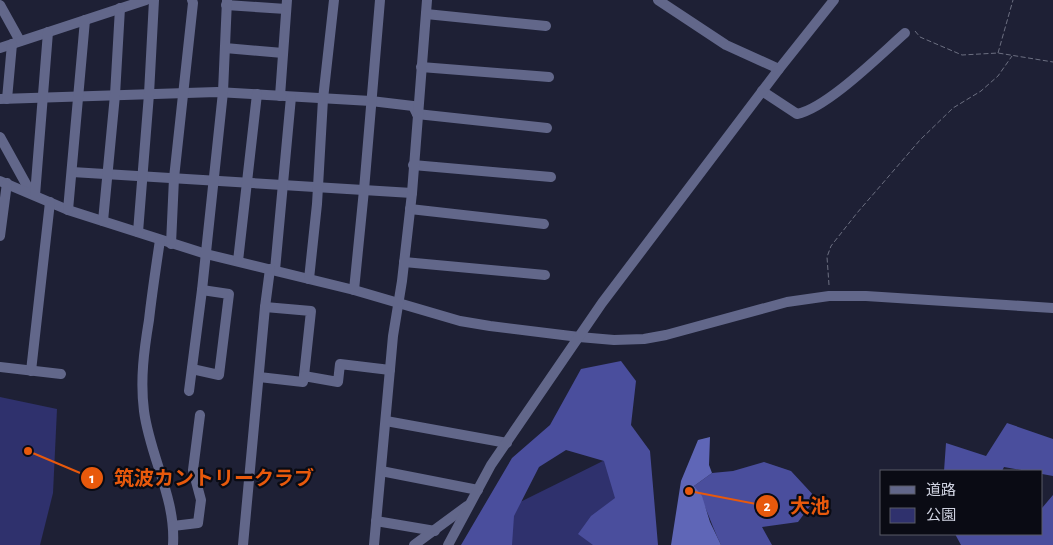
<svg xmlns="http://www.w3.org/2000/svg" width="1053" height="545" viewBox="0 0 1053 545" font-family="'Alegreya Sans','Noto Sans JP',sans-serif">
<rect width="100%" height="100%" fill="#1e2035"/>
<g fill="#2f316d">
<polygon points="0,397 57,409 53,493 40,545 0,545"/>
<polygon points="609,458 638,545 487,545 500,512"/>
</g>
<g fill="#4a4e9d">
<polygon points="621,361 636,381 631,425 650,451 658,545 593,545 578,534 591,516 615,498 604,461 566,450 539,467 514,516 512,545 461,545 512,458 550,425 581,369"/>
<polygon points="1007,423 1053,439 1053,476 1042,474 1042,471 1027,471 1004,467 1002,471 944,471 946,443 986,456"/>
<path d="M764 462 791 471 816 498 798 522 762 527 772 545H721C711 525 706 504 694 486L712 473 733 471Z"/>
<polygon points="1053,495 1053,545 961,545 955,534 1042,534 1042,508"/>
</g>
<polygon fill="#5f66b7" points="710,437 709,465 712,473 694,486 702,496 710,522 721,545 671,545 681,481 698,440"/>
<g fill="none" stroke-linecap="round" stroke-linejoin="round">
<g stroke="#6c6f81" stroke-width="1" stroke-dasharray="5 2.5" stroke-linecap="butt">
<polyline points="915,31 920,37 962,55 998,53 1053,62"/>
<polyline points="998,53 1013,0"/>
<polyline points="829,285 827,257 831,246 857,213 920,140 953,108 981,91 998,76 1012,56"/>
</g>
<g stroke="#62678a" stroke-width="10">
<polyline points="658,0 726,45 779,69"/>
<polyline points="0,5 20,41"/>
<polyline points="226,5 286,9"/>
<polyline points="426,14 546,26"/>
<polyline points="0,48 146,0"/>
<polyline points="225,48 283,53"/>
<polyline points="421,67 549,77"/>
<path d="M762 91 797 114C827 108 880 55 905 33"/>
<polyline points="280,96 287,0"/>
<polyline points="0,99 217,92 371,101 413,106 417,114"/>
<polyline points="7,99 12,44"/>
<polyline points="417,114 547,128"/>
<polyline points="0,137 31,193"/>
<polyline points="413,165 551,177"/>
<polyline points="72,172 412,193"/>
<polyline points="0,181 68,210 206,254 354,290 460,321 490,326 579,337 614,340 644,339 666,335 787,302 829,296 866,296 1053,308"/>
<polyline points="35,195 48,32"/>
<polyline points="410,209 544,224"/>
<polyline points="68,210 85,20"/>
<polyline points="103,221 115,95 120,8"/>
<polyline points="138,232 149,94 154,0"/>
<polyline points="0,236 7,183"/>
<path d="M160 240C156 267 152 293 149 320 144 350 140 380 144 411 150 457 176 498 173 545"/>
<polyline points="171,244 174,178 193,3 192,0"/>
<polyline points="238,261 257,94"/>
<polyline points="404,262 545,275"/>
<polyline points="275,270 291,97"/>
<polyline points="309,279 317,204 323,99 334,0"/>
<polyline points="354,290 364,190 380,0"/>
<polyline points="265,307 311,311 304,376"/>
<polyline points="0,367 61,374"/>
<polyline points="192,369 219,375 229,294 202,290"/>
<polyline points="31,371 50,202"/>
<polyline points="259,377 303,382 304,376 338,382 340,364 390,370"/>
<polyline points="189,391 202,290 223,92 227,0"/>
<polyline points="386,421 507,443"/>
<polyline points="381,471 478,490"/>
<polyline points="376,521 435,531"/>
<polyline points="173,526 198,523 201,500 193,470 200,415"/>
<polyline points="243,545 265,307 270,269"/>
<polyline points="374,545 393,336 402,281 412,193 427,0"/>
<polyline points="414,545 467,506"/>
<polyline points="448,545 491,465 602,303 779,69 834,0"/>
</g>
</g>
<path fill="none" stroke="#e8590c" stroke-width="2" d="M28 451L92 478M689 491L767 506"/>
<g fill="#e8590c" stroke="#0a0b14" stroke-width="2">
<circle cx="28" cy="451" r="5"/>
<circle cx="689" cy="491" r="5"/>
<circle cx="92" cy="478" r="12"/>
<circle cx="767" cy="506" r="12"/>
</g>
<g font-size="15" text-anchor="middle" font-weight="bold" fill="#fff">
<text x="92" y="483">1</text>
<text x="767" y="511">2</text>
</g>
<g font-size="20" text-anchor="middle" font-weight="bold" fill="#e8590c" stroke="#0a0b14" stroke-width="4.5" stroke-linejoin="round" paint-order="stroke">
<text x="214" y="485">筑波カントリークラブ</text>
<text x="810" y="513">大池</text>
</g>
<rect x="880" y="470" width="162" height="65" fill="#0a0b14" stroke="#595b66"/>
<rect x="890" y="486" width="25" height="8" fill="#62678a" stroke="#595b66"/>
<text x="926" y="495" font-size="15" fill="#cfd2e0">道路</text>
<rect x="890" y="508" width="25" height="15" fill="#2f316d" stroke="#595b66"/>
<text x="926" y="520" font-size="15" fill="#cfd2e0">公園</text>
</svg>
